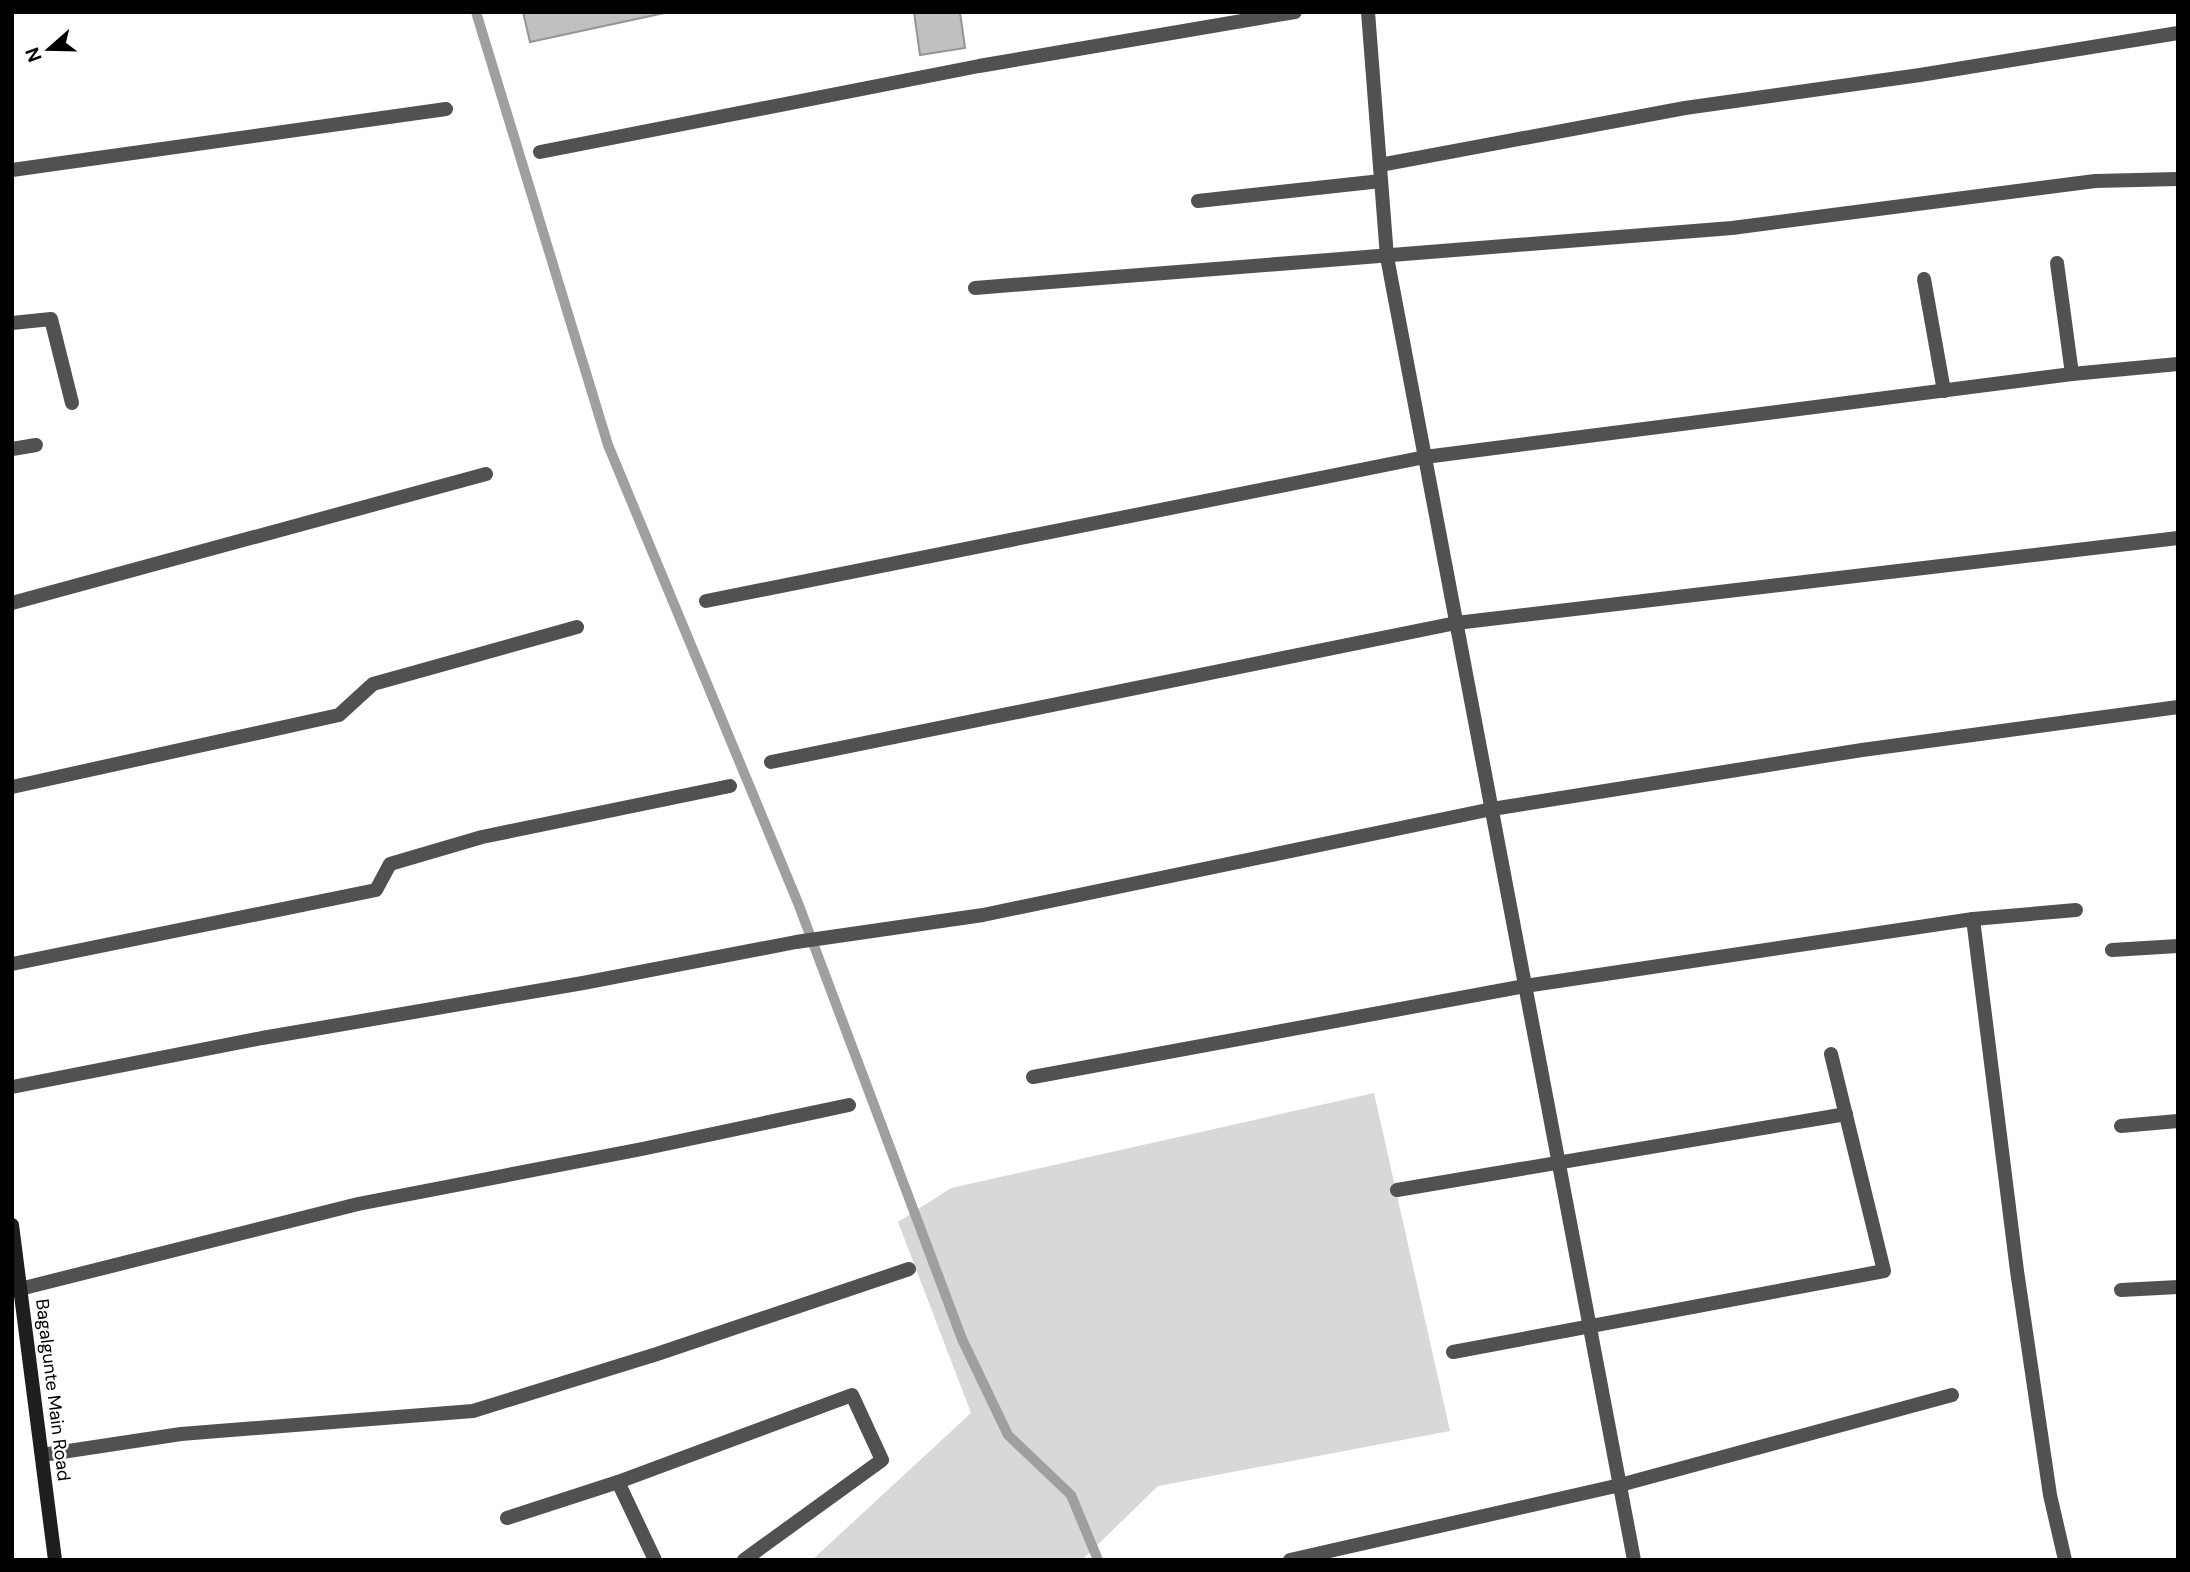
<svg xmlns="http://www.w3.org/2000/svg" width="2190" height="1572" viewBox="0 0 2190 1572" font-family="'DM Sans',sans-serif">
<rect width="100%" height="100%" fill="#fff"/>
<polygon fill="#d8d8d8" points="1374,1093 1450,1431 1158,1486 1082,1560 812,1560 971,1413 898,1222 951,1188"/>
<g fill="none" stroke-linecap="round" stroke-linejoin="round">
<polyline stroke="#9f9f9f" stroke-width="10" points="476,12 608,445 798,903 962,1339 1008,1435 1071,1495 1098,1560"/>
</g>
<g fill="#c0c0c0" stroke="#959595" stroke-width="2">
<polygon points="523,12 669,12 530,42"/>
<polygon points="914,12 960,12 965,48 920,55"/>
</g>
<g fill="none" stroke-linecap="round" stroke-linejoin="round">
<g stroke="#515151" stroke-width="14">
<polyline points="1368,12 1387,257 1634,1560"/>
<polyline points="540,152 979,66 1295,12"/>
<polyline points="1380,165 1685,108 1920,75 2178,33"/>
<polyline points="12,170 446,109"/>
<polyline points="1198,201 1381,181"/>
<polyline points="2057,263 2072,374"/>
<polyline points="1924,279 1944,391"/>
<polyline points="975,288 1732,228 2095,181 2178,179"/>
<polyline points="12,323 51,319 72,403"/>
<polyline points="12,449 36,445"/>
<polyline points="706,601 1425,457 2072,374 2178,364"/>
<polyline points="12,603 486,474"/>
<polyline points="771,762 1456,623 2178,538"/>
<polyline points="12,787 339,715 373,684 577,627"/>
<polyline points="1973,919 2076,910"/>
<polyline points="2112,950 2178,946"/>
<polyline points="12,964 376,890 390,864 482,837 730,786"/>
<polyline points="1033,1077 1525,986 1973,919 2017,1271 2050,1495 2065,1560"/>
<polyline points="12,1087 262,1038 583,983 796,942 983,915 1492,809 1862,750 2178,707"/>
<polyline points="2121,1126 2178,1121"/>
<polyline points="1397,1190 1846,1114"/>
<polyline points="2121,1290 2178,1287"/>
<polyline points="12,1291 358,1204 642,1149 849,1105"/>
<polyline points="1453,1352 1884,1271 1831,1054"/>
<polyline points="42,1455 181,1434 473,1411 657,1354 909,1269"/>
<polyline points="618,1482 655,1560"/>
<polyline points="507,1518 618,1482 852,1395 882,1460 744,1560"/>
<polyline points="1290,1560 1620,1485 1952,1395"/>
</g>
<polyline stroke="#1e1e1e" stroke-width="14" points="12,1225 55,1560"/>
</g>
<g text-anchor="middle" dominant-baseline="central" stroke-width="5" stroke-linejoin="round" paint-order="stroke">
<g font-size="18" fill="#000" stroke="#fff">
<text transform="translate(53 1390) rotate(83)">Bagalgunte Main Road</text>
</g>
</g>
<rect width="2190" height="1572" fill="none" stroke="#000000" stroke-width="28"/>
<g transform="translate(49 49) rotate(250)" stroke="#ffffff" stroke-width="5" paint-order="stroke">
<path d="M0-5L12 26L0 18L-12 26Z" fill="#000000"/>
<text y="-10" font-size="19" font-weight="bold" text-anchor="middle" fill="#000000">N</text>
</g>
</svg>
